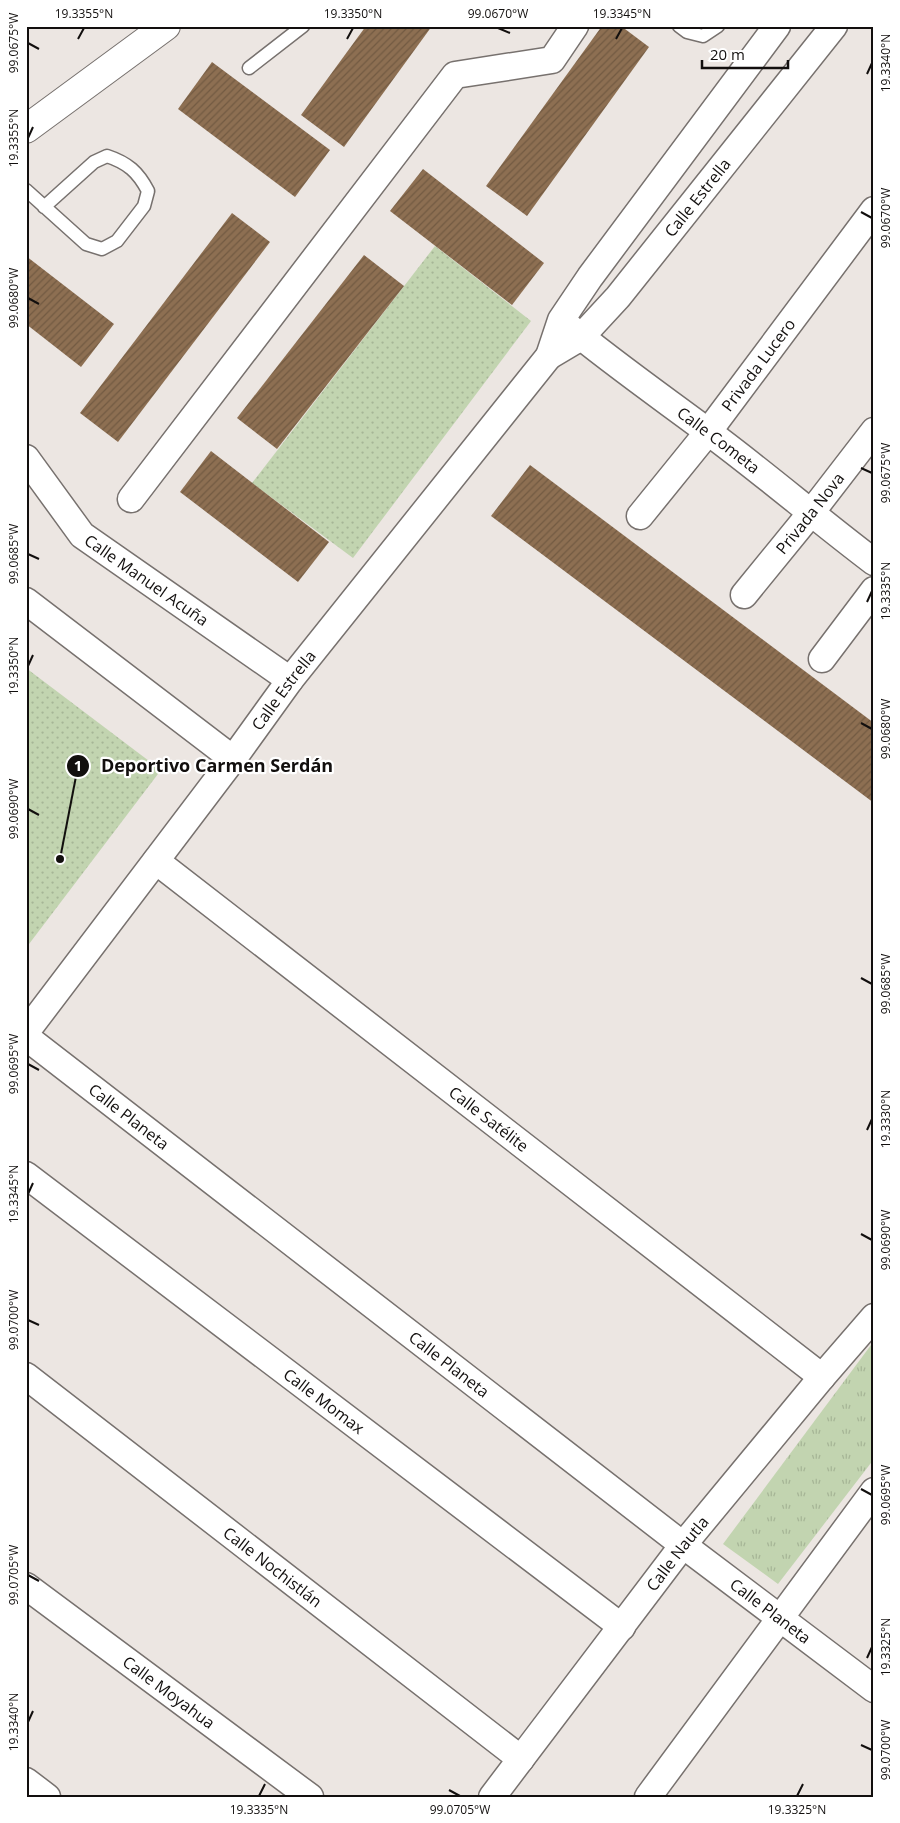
<svg xmlns="http://www.w3.org/2000/svg" width="900" height="1823" viewBox="0 0 900 1823" font-family="'Open Sans',sans-serif">
<defs>
<pattern id="grass-tufts" width="24" height="20" patternUnits="userSpaceOnUse" patternTransform="scale(1.25)"><rect width="24" height="20" fill="#c2d4b0"/><path d="M3 7l-1-3M5 7V3M7 7l1-3M15 17l-1-3M17 17v-4M19 17l1-3" fill="none" stroke="#a6b596"/></pattern>
<pattern id="park-dots" width="8" height="8" patternUnits="userSpaceOnUse" patternTransform="scale(1.25)"><rect width="8" height="8" fill="#c2d4b0"/><path d="M2 2h.1M6 6h.1" fill="none" stroke="#a6b596" stroke-width="1.8" stroke-linecap="round"/></pattern>
<pattern id="building-hatch" width="6" height="6" patternUnits="userSpaceOnUse" patternTransform="scale(1.25)"><rect width="6" height="6" fill="#8d6f52"/><path d="M-1 1l2-2M0 6l6-6M5 7l2-2" fill="none" stroke="#725a42"/></pattern>
</defs>
<rect width="100%" height="100%" fill="#ece6e2"/>
<polygon fill="url(#grass-tufts)" points="874,1341 874,1459 778,1584 723,1544"/>
<g fill="url(#park-dots)">
<polygon points="435,246 531,321 353,558 252,483"/>
<polygon points="26,668 161,770 26,948"/>
</g>
<g fill="url(#building-hatch)">
<polygon points="366,26 432,26 344,147 301,115"/>
<polygon points="602,26 621,26 649,47 527,216 486,186"/>
<polygon points="212,62 330,150 295,197 178,109"/>
<polygon points="423,169 544,263 512,305 390,211"/>
<polygon points="232,213 270,242 118,442 80,413"/>
<polygon points="364,255 404,286 277,449 237,418"/>
<polygon points="26,256 114,324 81,367 26,324"/>
<polygon points="211,451 329,542 298,582 180,492"/>
<polygon points="530,465 874,723 874,803 491,516"/>
</g>
<g fill="none" stroke-linecap="round" stroke-linejoin="round">
<defs>
<g id="lane">
<polyline points="679,26 687,32 703,36 718,26"/>
<polyline points="249,68 303,26"/>
<path d="M26 190 86 244 102 249 117 241 144 206 148 191C138 172 128 163 107 156L94 162 44 207"/>
</g>
<g id="street">
<path id="s1" d="M568 326C613 363 660 396 707 431 764 473 817 519 874 562"/>
<path id="s2" d="M549 356 581 337 618 297 834 26"/>
<path id="s3" d="M26 458 82 535 290 680"/>
<polyline points="131,499 455,75 552,60 575,26"/>
<path id="s4" d="M640 516 708 432 874 210"/>
<path id="s5" d="M744 595 810 514 874 431"/>
<polyline points="26,601 233,759"/>
<polyline points="822,659 874,590"/>
<path id="s6" d="M156 861 822 1377"/>
<path id="s7" d="M26 1032 233 759 290 680 549 356 561 320 590 277 777 26"/>
<path id="s8" d="M26 1037 683 1545 874 1689"/>
<path id="s9" d="M26 1175 622 1627"/>
<path id="s10" d="M26 1376 521 1759"/>
<path id="s11" d="M26 1586 310 1797"/>
<polyline points="26,1781 47,1797"/>
<path id="s12" d="M492 1797 683 1545 822 1377 874 1317"/>
<polyline points="648,1797 874,1491"/>
</g>
<polyline id="secondary" points="26,129 166,26"/>
</defs>
<use href="#lane" stroke="#77716e" stroke-width="15"/>
<use href="#street" stroke="#77716e" stroke-width="29"/>
<use href="#secondary" stroke="#77716e" stroke-width="30"/>
<use href="#lane" stroke="#fff" stroke-width="12"/>
<use href="#street" stroke="#fff" stroke-width="26"/>
<use href="#secondary" stroke="#fff" stroke-width="28"/>
</g>
<path fill="none" stroke="#120f0e" stroke-width="2" d="M498 28 510 33M78 39 84 28M347 39 353 28M616 39 622 28M28 43 39 49M867 74 872 63M28 138 33 127M861 212 872 218M28 298 39 304M861 468 872 473M28 554 39 559M867 602 872 591M28 666 33 655M861 723 872 729M28 809 39 815M861 978 872 984M28 1064 39 1070M867 1130 872 1119M28 1194 33 1183M861 1234 872 1240M28 1320 39 1325M861 1489 872 1495M28 1575 39 1581M867 1658 872 1647M28 1722 33 1711M861 1745 872 1750M449 1790 460 1796M259 1796 265 1784M797 1796 803 1784"/>
<g text-anchor="middle" dominant-baseline="central" stroke-width="4.5" stroke-linejoin="round" paint-order="stroke">
<g font-size="16" fill="#120f0e" stroke="#fff">
<text stroke="none"><textPath href="#s2" startOffset="219">Calle Estrella</textPath></text>
<text stroke="none"><textPath href="#s4" startOffset="192">Privada Lucero</textPath></text>
<text stroke="none"><textPath href="#s1" startOffset="189">Calle Cometa</textPath></text>
<text stroke="none"><textPath href="#s5" startOffset="105">Privada Nova</textPath></text>
<text stroke="none"><textPath href="#s3" startOffset="174">Calle Manuel Acuña</textPath></text>
<text stroke="none"><textPath href="#s7" startOffset="428">Calle Estrella</textPath></text>
<text stroke="none"><textPath href="#s8" startOffset="130">Calle Planeta</textPath></text>
<text stroke="none"><textPath href="#s6" startOffset="421">Calle Satélite</textPath></text>
<text stroke="none"><textPath href="#s8" startOffset="535">Calle Planeta</textPath></text>
<text stroke="none"><textPath href="#s9" startOffset="374">Calle Momax</textPath></text>
<text stroke="none"><textPath href="#s12" startOffset="306">Calle Nautla</textPath></text>
<text stroke="none"><textPath href="#s10" startOffset="312">Calle Nochistlán</textPath></text>
<text stroke="none"><textPath href="#s8" startOffset="940">Calle Planeta</textPath></text>
<text stroke="none"><textPath href="#s11" startOffset="178">Calle Moyahua</textPath></text>
</g>
</g>
<path fill="none" stroke="#120f0e" stroke-width="2" d="M60 859L78 766"/>
<g fill="#120f0e" stroke="#fff" stroke-width="2">
<circle cx="60" cy="859" r="5"/>
<circle cx="78" cy="766" r="12"/>
</g>
<g font-size="15" text-anchor="middle" font-weight="bold" fill="#fff">
<text x="78" y="771">1</text>
</g>
<g font-size="18" text-anchor="middle" font-weight="bold" fill="#120f0e" stroke="#fff" stroke-width="4.5" stroke-linejoin="round" paint-order="stroke">
<text x="217" y="772">Deportivo Carmen Serdán</text>
</g>
<rect width="900" height="1823" fill="none" stroke="#ffffff" stroke-width="55"/>
<path d="M702 60v8h86v-8" fill="none" stroke="#120f0e" stroke-width="2.5"/>
<text x="710" y="60" font-size="15" fill="#120f0e" stroke="#ffffff" stroke-width="4" paint-order="stroke">20 m</text>
<rect x="28" y="28" width="844" height="1768" fill="none" stroke="#120f0e" stroke-width="2"/>
<g font-size="12" text-anchor="middle" fill="#120f0e">
<text x="84" y="18">19.3355°N</text>
<text x="353" y="18">19.3350°N</text>
<text x="498" y="18">99.0670°W</text>
<text x="622" y="18">19.3345°N</text>
<text transform="translate(14 43) rotate(-90)" y="4">99.0675°W</text>
<text transform="translate(886 63) rotate(-90)" y="4">19.3340°N</text>
<text transform="translate(14 138) rotate(-90)" y="4">19.3355°N</text>
<text transform="translate(886 218) rotate(-90)" y="4">99.0670°W</text>
<text transform="translate(14 298) rotate(-90)" y="4">99.0680°W</text>
<text transform="translate(886 473) rotate(-90)" y="4">99.0675°W</text>
<text transform="translate(14 554) rotate(-90)" y="4">99.0685°W</text>
<text transform="translate(886 591) rotate(-90)" y="4">19.3335°N</text>
<text transform="translate(14 666) rotate(-90)" y="4">19.3350°N</text>
<text transform="translate(886 729) rotate(-90)" y="4">99.0680°W</text>
<text transform="translate(14 809) rotate(-90)" y="4">99.0690°W</text>
<text transform="translate(886 984) rotate(-90)" y="4">99.0685°W</text>
<text transform="translate(14 1064) rotate(-90)" y="4">99.0695°W</text>
<text transform="translate(886 1119) rotate(-90)" y="4">19.3330°N</text>
<text transform="translate(14 1194) rotate(-90)" y="4">19.3345°N</text>
<text transform="translate(886 1240) rotate(-90)" y="4">99.0690°W</text>
<text transform="translate(14 1320) rotate(-90)" y="4">99.0700°W</text>
<text transform="translate(886 1495) rotate(-90)" y="4">99.0695°W</text>
<text transform="translate(14 1575) rotate(-90)" y="4">99.0705°W</text>
<text transform="translate(886 1647) rotate(-90)" y="4">19.3325°N</text>
<text transform="translate(14 1722) rotate(-90)" y="4">19.3340°N</text>
<text transform="translate(886 1750) rotate(-90)" y="4">99.0700°W</text>
<text x="259" y="1814">19.3335°N</text>
<text x="460" y="1814">99.0705°W</text>
<text x="797" y="1814">19.3325°N</text>
</g>
</svg>
